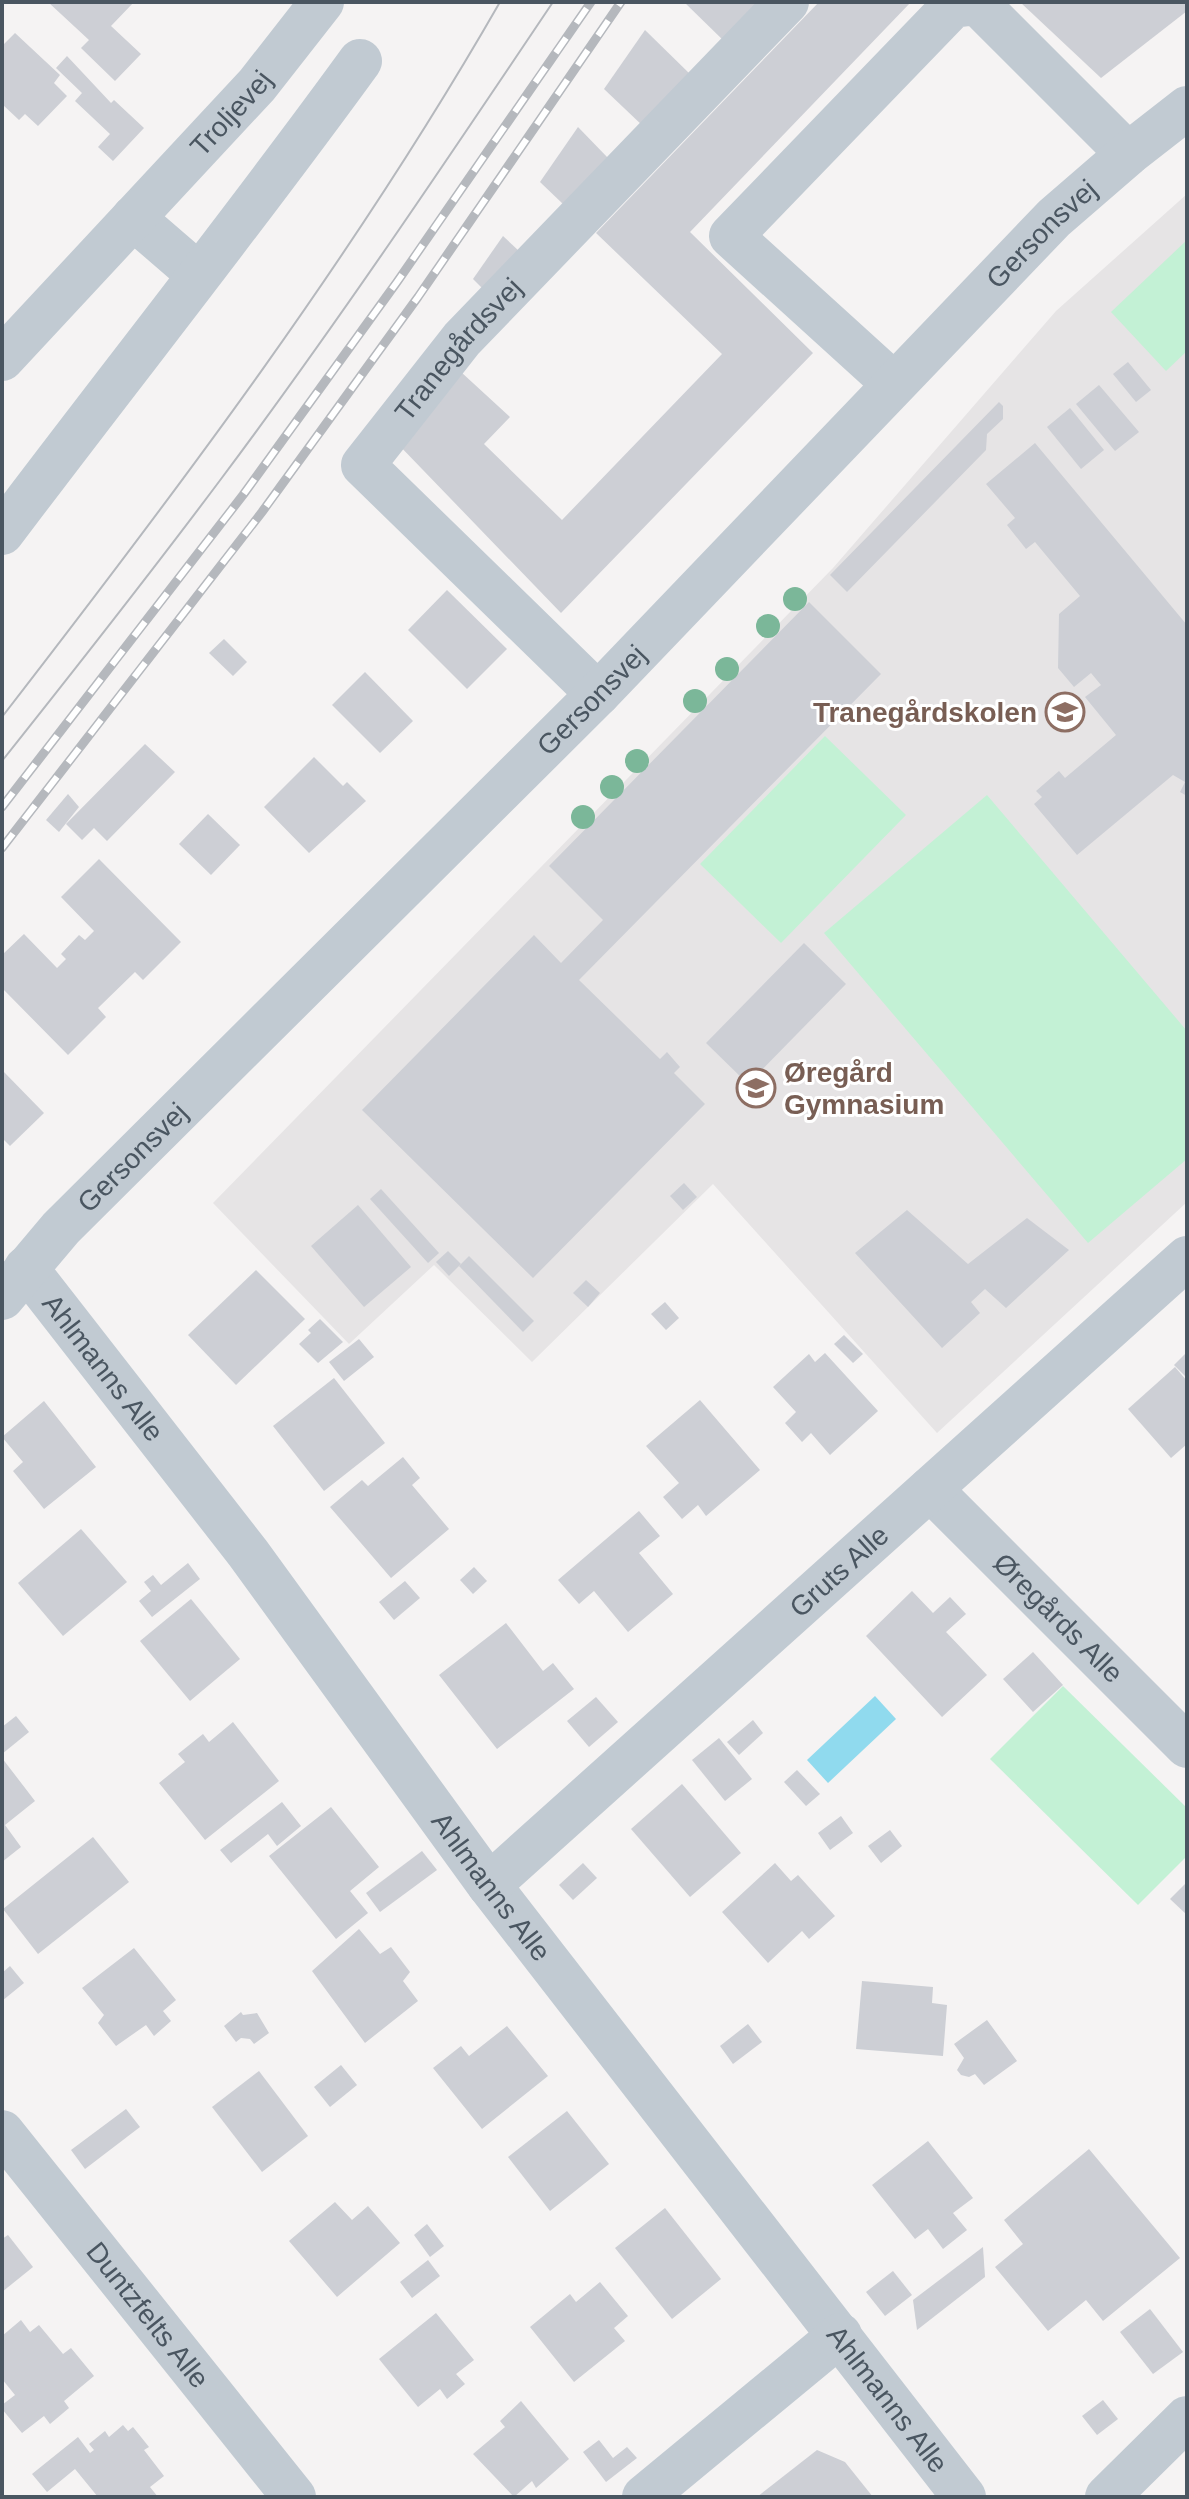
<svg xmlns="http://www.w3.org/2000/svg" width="1189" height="2499" viewBox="0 0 1189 2499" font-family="Arial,sans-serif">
<rect width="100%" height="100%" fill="#f5f3f3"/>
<polygon fill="#e6e4e5" points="1187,194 1187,1202 937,1433 713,1184 532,1362 434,1265 349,1344 213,1203 833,568 1056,311"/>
<g fill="#c3f1d5">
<polygon points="1187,240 1187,351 1166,371 1111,312"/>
<polygon points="825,736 906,815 781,943 700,864"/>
<polygon points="987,795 1187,1031 1187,1159 1088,1243 824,933"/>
<polygon points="1063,1686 1187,1808 1187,1856 1138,1905 990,1759"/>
</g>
<polygon fill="#90daee" points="875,1696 896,1719 828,1783 807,1760"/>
<g fill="#cdcfd5">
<polygon points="48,2 134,2 111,26 141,54 115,81 81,48 89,40"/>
<polygon points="684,2 765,2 726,43"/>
<polygon points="819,2 911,2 690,232 813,353 561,613 395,441 461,372 510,417 484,444 562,520 722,354 596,233"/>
<polygon points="1020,2 1187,2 1187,11 1101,78"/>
<polygon points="645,30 693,77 644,127 604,89"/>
<polygon points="15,33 60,75 54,83 67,96 38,126 25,114 19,120 2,104 2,46"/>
<polygon points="67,56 111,103 114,100 144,128 113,161 98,147 110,134 75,101 82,93 56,68"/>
<polygon points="578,127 608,158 563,204 540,182"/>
<polygon points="503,236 520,252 484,290 473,279"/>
<polygon points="1128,362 1151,390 1136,402 1113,374"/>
<polygon points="1099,385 1139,432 1115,451 1076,404"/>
<polygon points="999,402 1003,406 1003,419 987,434 986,450 847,592 830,575"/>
<polygon points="1070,408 1104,450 1081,469 1047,427"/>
<polygon points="1035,443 1187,625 1187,796 1180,792 1185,782 1173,775 1077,855 1034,804 1042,797 1036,791 1059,771 1065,778 1116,735 1085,697 1101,685 1091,673 1074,687 1058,668 1059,614 1080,596 1035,542 1026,549 1007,525 1015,518 986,484"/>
<polygon points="447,590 507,649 467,689 408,630"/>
<polygon points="809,602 881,674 579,980 660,1059 667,1052 680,1067 674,1073 705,1104 533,1278 362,1110 534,935 561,963 603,920 549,866"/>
<polygon points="224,639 247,662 233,676 209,653"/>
<polygon points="365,672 413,721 380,753 332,705"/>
<polygon points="145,744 175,772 107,841 94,828 82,840 66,824"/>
<polygon points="314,757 343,786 347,782 366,801 309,853 264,807"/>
<polygon points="68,794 79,807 59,832 46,820"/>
<polygon points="208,814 240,845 211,875 179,844"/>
<polygon points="99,859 181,942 143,980 135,972 98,1008 106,1017 68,1055 2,988 2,955 24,934 57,968 66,959 61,954 79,935 85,940 94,931 61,897"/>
<polygon points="804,943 846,984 748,1084 706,1043"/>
<polygon points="2,1070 44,1113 10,1146 2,1138"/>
<polygon points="684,1183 697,1197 683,1210 670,1196"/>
<polygon points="381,1189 439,1253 428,1263 370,1199"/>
<polygon points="358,1205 411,1267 364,1307 311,1246"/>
<polygon points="907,1210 968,1264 1027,1218 1069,1250 1006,1308 985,1289 971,1302 980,1313 942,1348 855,1253"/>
<polygon points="448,1251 461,1264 449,1276 436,1262"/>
<polygon points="469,1256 534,1321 523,1332 459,1266"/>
<polygon points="256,1270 305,1319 236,1385 188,1335"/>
<polygon points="586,1280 600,1293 588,1307 573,1293"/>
<polygon points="665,1302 679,1318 666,1330 651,1314"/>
<polygon points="320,1319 343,1342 318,1363 299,1344 311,1333 308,1330"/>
<polygon points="844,1335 863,1354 853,1363 834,1344"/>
<polygon points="359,1339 374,1357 344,1381 329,1362"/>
<polygon points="1187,1352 1187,1378 1174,1365"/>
<polygon points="825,1353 878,1411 830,1455 811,1433 802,1442 785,1423 796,1412 773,1387 809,1354 815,1362"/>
<polygon points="1175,1367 1187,1381 1187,1444 1171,1458 1128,1409"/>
<polygon points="334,1378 385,1443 324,1491 273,1426"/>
<polygon points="700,1400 760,1470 706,1516 698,1505 682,1519 663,1497 679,1483 646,1446"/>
<polygon points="44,1401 96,1467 44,1509 13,1471 23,1462 2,1437"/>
<polygon points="403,1457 420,1478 412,1485 449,1529 391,1578 330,1507 362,1480 368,1486"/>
<polygon points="639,1511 660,1536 639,1553 673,1594 628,1632 594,1591 579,1604 558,1580"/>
<polygon points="81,1529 127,1582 63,1636 18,1583"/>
<polygon points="188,1563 200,1579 152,1617 139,1601 151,1591 144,1582 153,1575 161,1585"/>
<polygon points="474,1567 487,1581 473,1594 460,1580"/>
<polygon points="405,1581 420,1598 394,1620 379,1602"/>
<polygon points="912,1591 933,1613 950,1597 966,1614 946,1632 987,1675 942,1717 866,1636"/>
<polygon points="191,1599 240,1659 190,1701 140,1641"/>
<polygon points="506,1623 543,1671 553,1663 574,1689 497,1749 439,1675"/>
<polygon points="1033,1652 1063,1685 1033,1712 1003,1679"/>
<polygon points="596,1697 618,1722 589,1747 567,1721"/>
<polygon points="16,1716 29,1732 2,1754 2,1727"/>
<polygon points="753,1720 763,1733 739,1755 727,1742"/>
<polygon points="233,1722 279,1781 205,1840 159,1783 185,1762 178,1754 203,1734 209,1742"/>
<polygon points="719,1738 752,1779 725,1801 692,1760"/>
<polygon points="2,1758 35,1801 5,1825 21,1847 2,1862"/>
<polygon points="797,1770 820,1794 806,1806 784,1782"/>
<polygon points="682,1784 741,1853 690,1897 631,1829"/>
<polygon points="282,1802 301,1826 277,1846 268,1834 231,1863 220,1850"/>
<polygon points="331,1807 379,1867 350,1891 368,1913 336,1939 269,1856"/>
<polygon points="841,1816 853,1833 830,1850 818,1833"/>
<polygon points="890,1830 902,1846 881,1863 868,1846"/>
<polygon points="93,1837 129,1882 38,1954 3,1909"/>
<polygon points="422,1851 437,1870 380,1912 366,1893"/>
<polygon points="583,1863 597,1878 573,1900 559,1885"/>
<polygon points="775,1863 791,1881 798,1875 835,1916 809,1939 802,1931 768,1963 722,1912"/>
<polygon points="1187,1882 1187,1915 1170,1899"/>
<polygon points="359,1929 380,1954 391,1947 410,1972 403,1981 418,2001 365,2043 312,1971"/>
<polygon points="134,1948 176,2000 163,2011 171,2021 154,2036 146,2025 116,2046 98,2023 104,2015 82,1988"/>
<polygon points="10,1966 24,1983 2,2001 2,1973"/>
<polygon points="862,1981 933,1987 932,2003 947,2005 943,2056 856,2049"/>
<polygon points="241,2012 243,2015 257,2013 269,2033 254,2044 250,2039 241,2038 236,2042 224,2026"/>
<polygon points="987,2020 1017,2061 984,2085 975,2074 969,2077 961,2075 957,2070 964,2058 954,2044"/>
<polygon points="748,2024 762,2042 733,2064 720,2046"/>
<polygon points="507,2026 548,2076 482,2129 433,2068 461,2046 469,2056"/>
<polygon points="341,2065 357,2085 330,2107 314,2087"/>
<polygon points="259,2071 308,2136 262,2172 212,2107"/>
<polygon points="126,2109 140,2127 85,2169 71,2150"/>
<polygon points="567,2111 609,2164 550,2211 508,2157"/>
<polygon points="928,2141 973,2198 953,2213 967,2230 943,2249 928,2229 915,2239 872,2185"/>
<polygon points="1089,2149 1180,2258 1103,2321 1086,2300 1048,2331 995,2267 1023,2244 1004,2220"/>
<polygon points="335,2202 352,2220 368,2206 400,2243 337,2297 289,2241"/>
<polygon points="665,2208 721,2279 672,2319 615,2248"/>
<polygon points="427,2224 444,2246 430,2257 414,2235"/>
<polygon points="8,2235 33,2267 2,2292 2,2239"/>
<polygon points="983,2247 985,2277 917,2330 913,2300"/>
<polygon points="428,2260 440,2276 412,2298 400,2282"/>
<polygon points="893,2271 912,2295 885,2316 866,2292"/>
<polygon points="600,2282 628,2316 614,2328 625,2341 574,2382 530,2327 570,2294 576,2302"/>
<polygon points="1150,2309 1183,2352 1153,2374 1120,2332"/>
<polygon points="436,2313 474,2360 456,2374 465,2384 447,2399 440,2389 418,2407 379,2359"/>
<polygon points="21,2320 30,2332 39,2325 63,2354 71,2348 94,2376 64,2401 69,2408 50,2424 44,2416 22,2433 2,2409 2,2405 15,2395 2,2379 2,2336"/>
<polygon points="1103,2400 1118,2419 1097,2435 1082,2416"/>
<polygon points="521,2401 569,2459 536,2488 532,2481 514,2497 473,2454 505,2427 500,2421"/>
<polygon points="123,2425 128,2431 133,2427 149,2447 144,2450 164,2476 150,2487 158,2497 98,2497 75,2469 47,2492 32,2474 78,2437 90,2453 94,2450 89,2444 105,2431 109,2437"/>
<polygon points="599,2440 613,2458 627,2447 637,2458 606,2482 583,2452"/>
<polygon points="817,2450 845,2462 873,2497 757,2497"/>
</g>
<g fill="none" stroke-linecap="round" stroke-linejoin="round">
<g stroke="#c1cad2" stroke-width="44">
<polyline points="133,218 198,274"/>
<path id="s1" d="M2 359 257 85 322 2"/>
<polyline points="894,384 731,236 953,6 977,3 1128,154"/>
<path d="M2 533C121 375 244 221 360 61"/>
<path id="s2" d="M598 694 363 465 462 339 787 2"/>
<path id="s3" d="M26 1268 248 1553 489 1885 964 2497"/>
<path id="s4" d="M2 1298 61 1228 598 694 1054 218 1128 154 1187 108"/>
<path id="s5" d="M930 1489 1187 1746"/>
<path id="s6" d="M489 1885 1187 1258"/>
<path id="s7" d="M2 2132 294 2497"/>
<polyline points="644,2497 840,2335"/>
<polyline points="1107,2497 1187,2418"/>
</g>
<g stroke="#b5b8bd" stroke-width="2">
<path d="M2 717C180 487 355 255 500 2"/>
<path d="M2 761C76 668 150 574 221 479 337 324 445 163 553 2"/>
</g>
<defs>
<g id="rail">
<polyline points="2,807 243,495 397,282 591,2"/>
<polyline points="2,848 262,512 418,297 621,2"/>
</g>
</defs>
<use href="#rail" stroke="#b5b8bd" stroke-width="9"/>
<use href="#rail" stroke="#fff" stroke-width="6" stroke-dasharray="18" stroke-linecap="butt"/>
</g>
<g fill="#7bb799">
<circle cx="795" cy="599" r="12"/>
<circle cx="768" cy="626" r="12"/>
<circle cx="727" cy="669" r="12"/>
<circle cx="695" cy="701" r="12"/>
<circle cx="637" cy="761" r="12"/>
<circle cx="612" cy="787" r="12"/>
<circle cx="583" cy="817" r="12"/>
</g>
<defs>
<symbol id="school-ring" viewBox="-11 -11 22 22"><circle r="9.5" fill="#fff" stroke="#8d6e63" stroke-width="1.5"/><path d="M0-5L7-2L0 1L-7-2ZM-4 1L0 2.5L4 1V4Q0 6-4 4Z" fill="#8d6e63"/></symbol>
</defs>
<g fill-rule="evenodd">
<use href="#school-ring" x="1043" y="690" width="44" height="44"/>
<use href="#school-ring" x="734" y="1066" width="44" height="44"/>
</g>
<g text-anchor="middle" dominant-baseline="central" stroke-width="6" stroke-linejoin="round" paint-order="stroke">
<g font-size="28" fill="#4a5661" stroke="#fff">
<text stroke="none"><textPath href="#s1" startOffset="336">Troljevej</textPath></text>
<text stroke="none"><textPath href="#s4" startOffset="1488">Gersonsvej</textPath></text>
<text stroke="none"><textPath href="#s2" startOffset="478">Tranegårdsvej</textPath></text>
<text stroke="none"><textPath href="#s4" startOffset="840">Gersonsvej</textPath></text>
<text stroke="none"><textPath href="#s4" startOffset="192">Gersonsvej</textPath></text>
<text stroke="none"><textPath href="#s3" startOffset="126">Ahlmanns Alle</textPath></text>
<text stroke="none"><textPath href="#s6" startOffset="470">Gruts Alle</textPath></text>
<text stroke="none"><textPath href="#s5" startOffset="182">Øregårds Alle</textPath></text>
<text stroke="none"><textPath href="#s3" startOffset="774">Ahlmanns Alle</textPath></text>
<text stroke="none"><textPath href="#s7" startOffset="234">Duntzfelts Alle</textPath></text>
<text stroke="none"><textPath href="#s3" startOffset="1422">Ahlmanns Alle</textPath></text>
</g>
<g font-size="28" font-weight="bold" fill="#785e54" stroke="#fff" text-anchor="end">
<text x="1037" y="712">Tranegårdskolen</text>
<text x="784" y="1072" text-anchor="start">Øregård<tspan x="784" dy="32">Gymnasium</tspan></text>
</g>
</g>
<rect width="1189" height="2499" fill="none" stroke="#4a5661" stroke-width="8"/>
</svg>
